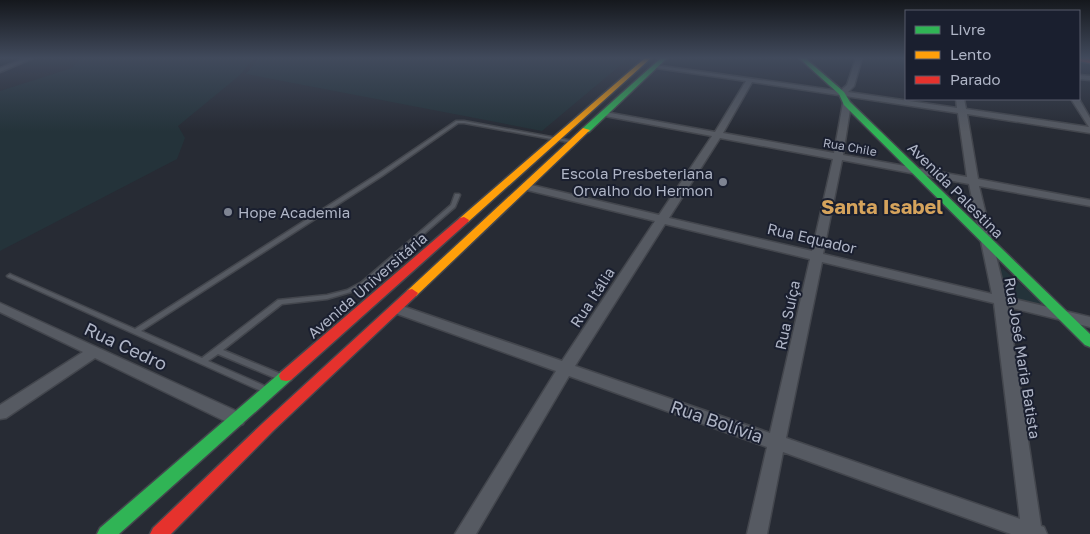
<svg xmlns="http://www.w3.org/2000/svg" width="1090" height="534" viewBox="0 0 1090 534" font-family="'Golos Text',sans-serif">
<rect width="100%" height="100%" fill="#272b34"/>
<g fill="#24333a">
<polygon points="81,58 254,58 240,75 178,126 185,138 177,159 0,251 0,91 72,68"/>
<polygon points="259,58 629,58 542,131 246,74"/>
<polygon points="996,263 1048,308 1000,298"/>
</g>
<g fill="none" stroke-linecap="round" stroke-linejoin="round">
<defs>
<polygon id="lane" points="456,121 464,121 573,141 575,142 573,143 464,123 458,123 382,176 141,331 202,358 278,300 327,295 347,290 362,282 451,205 455,194 459,194 460,195 455,207 366,284 351,292 327,299 282,304 223,350 281,374 282,376 281,378 278,379 275,378 218,354 208,361 265,386 266,388 265,390 262,391 259,390 8,277 7,276 10,274 12,275 135,329 378,174"/>
<g id="street">
<polygon points="25,58 33,58 0,72 0,68"/>
<path d="M856 58H862L854 86 848 92 957 108 956 99H964L966 109 1089 127 1071 99H1079L1090 118V133L967 114 978 179 1090 200V206L979 186 1006 297 1090 317V327L1008 307 1041 526 1044 527 1047 534H1011L783 452 767 534H747L767 447 569 376 476 534H455L556 371 392 312 390 309 392 306H402L562 361 655 221 523 189 522 187 523 185 527 184 659 215 712 136 605 116 601 114 605 112 715 132 746 81 656 68 653 66 654 65 840 91 847 85ZM752 82 958 113 967 177 843 155 851 103 847 101 843 103 834 153 723 133ZM720 138 833 159 812 251 669 218ZM842 160 969 184 992 294 823 254ZM665 224 810 259 770 433 575 366ZM822 262 994 303 1020 519 786 438Z"/>
<polygon points="1079,75 1090,76 1090,80 1079,79"/>
<polygon points="0,303 243,414 245,419 243,424 237,426 231,424 95,358 6,418 0,419 0,405 83,352 0,312"/>
</g>
<g id="fast">
<polygon points="661,58 667,58 589,132 583,132 583,128"/>
<polygon points="799,58 805,58 844,92 850,102 1090,334 1090,347 1085,345 844,105 839,94"/>
<polygon points="286,371 291,372 293,376 291,380 119,534 97,534 100,528 281,372"/>
</g>
<g id="slow">
<polygon points="645,58 651,58 468,222 460,222 459,220 460,218"/>
<polygon points="583,128 590,130 416,296 408,296 406,293 408,290"/>
</g>
<g id="jam">
<polygon points="1079,58 1090,59 1090,63 1079,61"/>
<polygon points="464,217 469,220 468,222 291,380 286,381 281,380 279,376 281,372 460,218"/>
<polygon points="412,289 418,293 416,296 273,431 171,534 150,534 153,528 263,423 408,290"/>
</g>
</defs>
<use href="#lane" stroke="#43464d" stroke-width="3"/>
<use href="#street" stroke="#43464d" stroke-width="3"/>
<use href="#fast" stroke="#43464d" stroke-width="3"/>
<use href="#slow" stroke="#43464d" stroke-width="3"/>
<use href="#jam" stroke="#43464d" stroke-width="3"/>
<use href="#lane" fill="#565a62" fill-rule="evenodd"/>
<use href="#street" fill="#565a62" fill-rule="evenodd"/>
<use href="#fast" fill="#30b455" fill-rule="evenodd"/>
<use href="#slow" fill="#ff9f0a" fill-rule="evenodd"/>
<use href="#jam" fill="#e5322d" fill-rule="evenodd"/>
</g>
<linearGradient id="sky" x2="0" y2="1"><stop stop-color="#15181d"/><stop offset="0.44" stop-color="#414a5c"/><stop offset="1" stop-color="#414a5c" stop-opacity="0"/></linearGradient>
<rect width="1090" height="132" fill="url(#sky)"/>
<g fill="#7f8593" stroke="#1a1f2f" stroke-width="2">
<circle cx="723" cy="182" r="5"/>
<circle cx="228" cy="212" r="5"/>
</g>
<g text-anchor="middle" dominant-baseline="central" stroke-width="4" stroke-linejoin="round" paint-order="stroke">
<g font-size="12" fill="#afb5c6" stroke="#1a1f2f">
<text transform="translate(850 147) rotate(10)">Rua Chile</text>
</g>
<g font-size="15" fill="#afb5c6" stroke="#1a1f2f" text-anchor="end">
<text x="713" y="173">Escola Presbeteriana<tspan x="713" dy="17">Orvalho do Hermon</tspan></text>
<text x="238" y="212" text-anchor="start">Hope Academia</text>
</g>
<g font-size="15" fill="#afb5c6" stroke="#1a1f2f">
<text transform="translate(956 190) rotate(45)">Avenida Palestina</text>
<text transform="translate(812 238) rotate(13)">Rua Equador</text>
<text transform="translate(367 285) rotate(-41)">Avenida Universitária</text>
<text transform="translate(592 297) rotate(-57)">Rua Itália</text>
<text transform="translate(787 315) rotate(-78)">Rua Suíça</text>
<text transform="translate(1023 358) rotate(81)">Rua José Maria Batista</text>
</g>
<g font-size="18" fill="#afb5c6" stroke="#1a1f2f">
<text transform="translate(126 346) rotate(25)">Rua Cedro</text>
<text transform="translate(717 421) rotate(19)">Rua Bolívia</text>
</g>
<g font-size="20" font-weight="bold" fill="#d5a35c" stroke="#1a1f2f">
<text x="882" y="206">Santa Isabel</text>
</g>
</g>
<rect x="905" y="10" width="175" height="90" fill="#1a1f2f" stroke="#565b6b"/>
<rect x="915" y="26" width="25" height="8" fill="#30b455" stroke="#565b6b"/>
<text x="950" y="35" font-size="15" fill="#afb5c6">Livre</text>
<rect x="915" y="51" width="25" height="8" fill="#ff9f0a" stroke="#565b6b"/>
<text x="950" y="60" font-size="15" fill="#afb5c6">Lento</text>
<rect x="915" y="76" width="25" height="8" fill="#e5322d" stroke="#565b6b"/>
<text x="950" y="85" font-size="15" fill="#afb5c6">Parado</text>
</svg>
